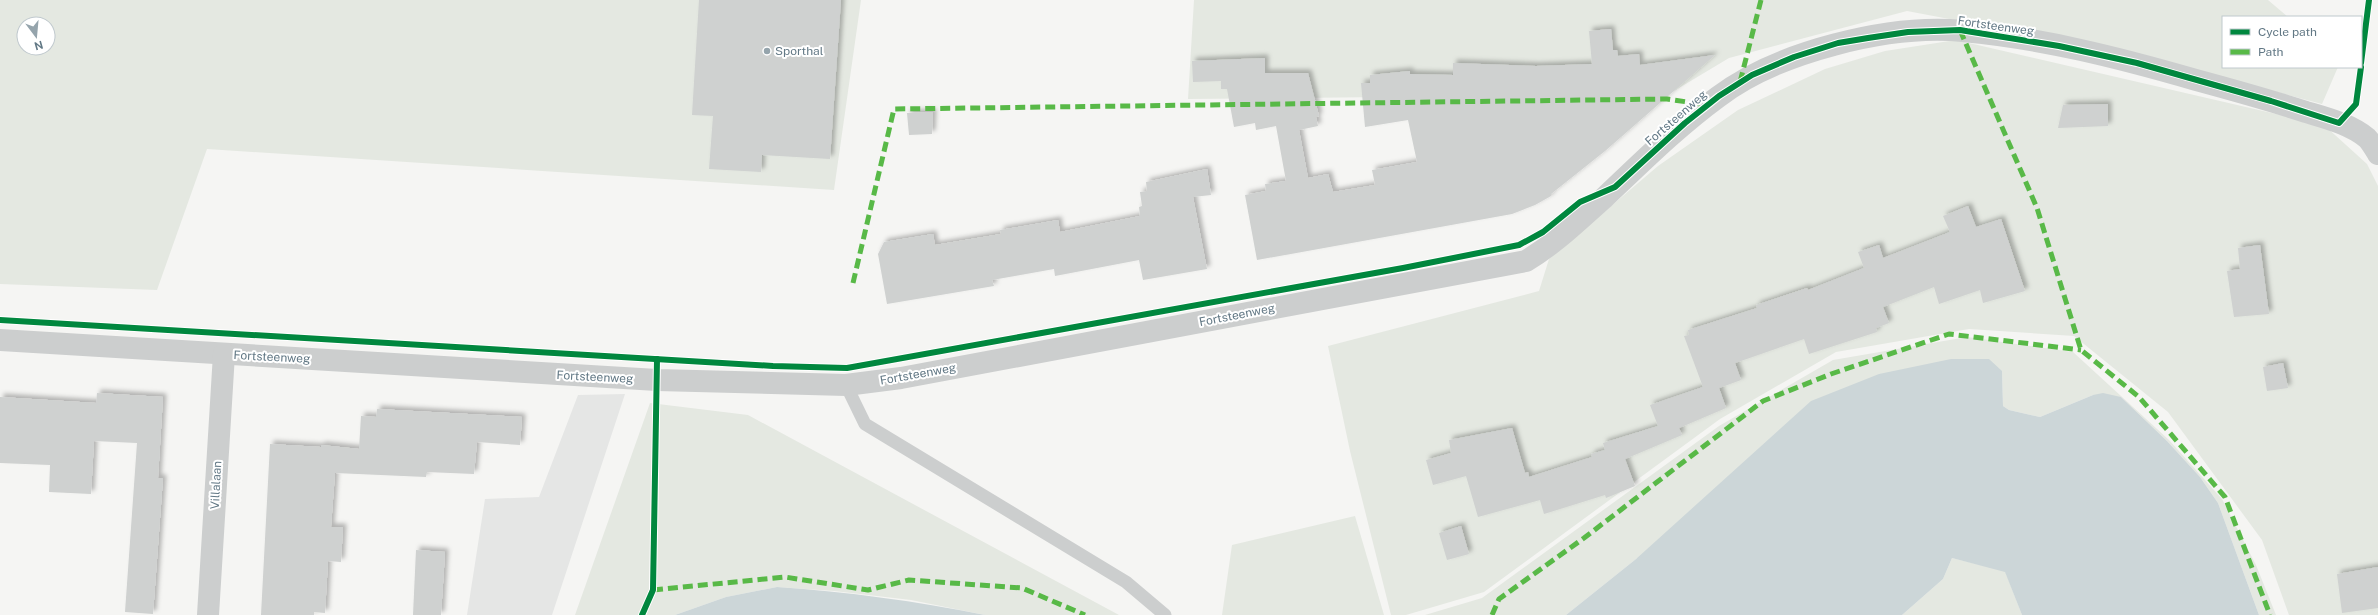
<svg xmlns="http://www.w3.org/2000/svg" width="2378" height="615" viewBox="0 0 2378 615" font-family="'Public Sans',sans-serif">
<defs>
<filter id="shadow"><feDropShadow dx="3.5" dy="-3.5" stdDeviation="2" flood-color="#0004"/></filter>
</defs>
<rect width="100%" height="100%" fill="#f5f5f3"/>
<polygon fill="#e5e6e5" points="625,394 552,615 467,615 485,499 539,497 578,395"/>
<g fill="#e4e8e1" fill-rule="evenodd">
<path d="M0 0H861L834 190 207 149 157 290 0 284ZM24 24H48V48H24Z"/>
<polygon points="1194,0 2268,0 2288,17 2223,17 2223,67 2338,67 2322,104 2119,51 1907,11 1729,58 1669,94 1188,99"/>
<polygon points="1956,40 2324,125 2367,164 2378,186 2378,615 2289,615 2262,540 2168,412 2074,336 1969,329 1836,352 1720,419 1484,592 1406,615 1391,615 1350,451 1328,346 1539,291 1549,259 1658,166 1738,110 1825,69 1885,51"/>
<polygon points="1967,337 2073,352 2169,440 2222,499 2256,565 2276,615 2259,615 2218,503 2200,477 2167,441 2121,397 2093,395 2040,417 2009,410 2003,406 2002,371 1636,559 1566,615 1425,615 1482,598 1719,426 1833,360"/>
<polygon points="650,403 748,415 1119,615 985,615 911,600 834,591 777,587 726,597 675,615 575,615"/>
<polygon points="1355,516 1384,615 1222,615 1232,545"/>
<polygon points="1952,558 2005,571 2022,615 1902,615 1943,579"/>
</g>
<g fill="#ccd6d8">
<polygon points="1951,359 1989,359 2002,371 2003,406 2009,410 2040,417 2093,395 2103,393 2121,397 2167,441 2200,477 2218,503 2259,615 2022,615 2005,572 1952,558 1943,579 1902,615 1566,615 1636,559 1811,401 1879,374"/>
<path d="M777 587C848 592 916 601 985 615H675L726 597Z"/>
</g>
<g fill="#cfd1d0" filter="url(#shadow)">
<polygon points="699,0 841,0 830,159 762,155 761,172 709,169 713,116 692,115"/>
<polygon points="1611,29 1613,50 1617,50 1618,56 1639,54 1640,65 1715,55 1605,151 1551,194 1551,196 1535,205 1512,214 1257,260 1245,195 1266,191 1265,184 1286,181 1276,126 1256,130 1255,123 1234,127 1227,89 1221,89 1221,81 1193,82 1192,61 1265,58 1265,73 1308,73 1319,116 1316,117 1318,126 1299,130 1308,178 1328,174 1333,192 1375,185 1372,170 1417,162 1408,120 1365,127 1361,83 1370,83 1370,75 1410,71 1410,74 1453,75 1453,63 1536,66 1592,64 1589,31"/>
<polygon points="2108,104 2108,126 2058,128 2063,105"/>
<polygon points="933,112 932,134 909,135 907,113"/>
<polygon points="1207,169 1211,195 1193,197 1207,269 1143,280 1139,260 1055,276 1054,269 992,280 994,286 887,304 878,254 884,242 933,234 935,245 1001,234 1000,230 1058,220 1060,232 1140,216 1139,207 1142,206 1140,192 1147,191 1146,182"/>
<polygon points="1968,206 1976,227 2001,219 2025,291 1983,303 1980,290 1939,304 1934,287 1883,307 1889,323 1876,328 1877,332 1809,354 1804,339 1735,363 1741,380 1719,388 1726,408 1679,428 1682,435 1625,459 1635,486 1606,498 1605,495 1544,514 1540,500 1478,517 1466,476 1433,485 1426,460 1451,453 1449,440 1512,428 1525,473 1528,472 1529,477 1592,457 1591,454 1605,450 1603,443 1658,426 1650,405 1703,387 1684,336 1689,335 1688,330 1757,308 1756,305 1807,288 1808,290 1864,268 1858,252 1879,245 1883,258 1950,232 1943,216"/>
<polygon points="2260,245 2269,314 2234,317 2227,271 2240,269 2238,248"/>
<polygon points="2283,363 2288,388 2267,391 2263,367"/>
<polygon points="97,393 163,397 158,478 163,478 153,614 125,612 137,443 94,441 91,494 49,492 50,465 0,463 0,397 96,403"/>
<polygon points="377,409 522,417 520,445 477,442 474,474 427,472 426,477 335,473 331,527 343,527 341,562 328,561 325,613 314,612 314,615 261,615 270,444 321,447 321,445 359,449 361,416 376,417"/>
<polygon points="1461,526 1469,554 1447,560 1439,533"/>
<polygon points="416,550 445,552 441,615 413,615"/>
<polygon points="2378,567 2378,608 2342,613 2337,574"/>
</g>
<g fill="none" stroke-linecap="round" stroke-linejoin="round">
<polyline stroke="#cccece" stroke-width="13" points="846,385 865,424 1126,582 1165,615"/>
<g stroke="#cccece" stroke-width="22">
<path d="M0 340 657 380 846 385 901 378 1526 261C1556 243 1578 221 1604 198 1641 163 1677 127 1718 97 1777 52 1889 24 1963 31 2041 38 2120 58 2196 80 2233 90 2269 100 2306 112 2326 118 2350 124 2367 138 2371 142 2375 149 2378 154"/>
<polyline points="208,615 224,354"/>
</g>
<g stroke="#58b947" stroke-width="5" stroke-dasharray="10 5" stroke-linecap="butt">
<polyline points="1960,30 2037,208 2081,350 2139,397 2225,497 2270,615"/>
<polyline points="1740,82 1761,0"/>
<polyline points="853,283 894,109 1667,99 1708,105"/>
<polyline points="653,590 785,577 868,590 909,580 1022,588 1085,615"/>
<polyline points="1492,615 1499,599 1584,538 1763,401 1831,374 1949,334 2081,350"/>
</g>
<defs>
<g id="cycleway">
<polyline points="2361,63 2369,0"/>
<polyline points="0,320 773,366 847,368 1403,268 1519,245 1543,232 1580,202 1615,187 1685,123 1719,96 1752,75 1794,57 1838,43 1868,38 1908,32 1960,30 2059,46 2137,63 2271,101 2339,123 2356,104 2361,67"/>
<polyline points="642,615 653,590 657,359"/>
</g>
</defs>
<use href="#cycleway" stroke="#fff" stroke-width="8"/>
<use href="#cycleway" stroke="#00873e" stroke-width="6"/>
</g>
<circle fill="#95a4ac" stroke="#fff" stroke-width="1.5" cx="767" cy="51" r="4"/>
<g text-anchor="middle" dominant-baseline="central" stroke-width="4" stroke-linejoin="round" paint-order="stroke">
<g font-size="12" fill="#627885" stroke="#fff">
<text transform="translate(1996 26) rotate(8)">Fortsteenweg</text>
<text transform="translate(1676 118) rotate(-41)">Fortsteenweg</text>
<text transform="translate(1237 315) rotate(-11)">Fortsteenweg</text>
<text transform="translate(272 357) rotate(3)">Fortsteenweg</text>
<text transform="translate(918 374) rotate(-10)">Fortsteenweg</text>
<text transform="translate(595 377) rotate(3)">Fortsteenweg</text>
<text transform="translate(216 485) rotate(-87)">Villalaan</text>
</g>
<g font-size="12" fill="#627885" stroke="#fff" text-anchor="start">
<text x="775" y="51">Sporthal</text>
</g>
</g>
<rect x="2222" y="16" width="140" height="52" fill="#ffffff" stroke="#c0c9ce"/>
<rect x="2230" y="29" width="20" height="6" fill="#00873e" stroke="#c0c9ce"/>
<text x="2258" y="36" font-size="12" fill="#627885">Cycle path</text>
<rect x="2230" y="49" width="20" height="6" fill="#58b947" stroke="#c0c9ce"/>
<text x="2258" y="56" font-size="12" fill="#627885">Path</text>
<g transform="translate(36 36) rotate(164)"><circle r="19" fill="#ffffff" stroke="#c0c9ce"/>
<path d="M0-3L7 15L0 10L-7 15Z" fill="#95a4ac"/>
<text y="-6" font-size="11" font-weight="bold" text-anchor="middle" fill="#627885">N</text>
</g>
</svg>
